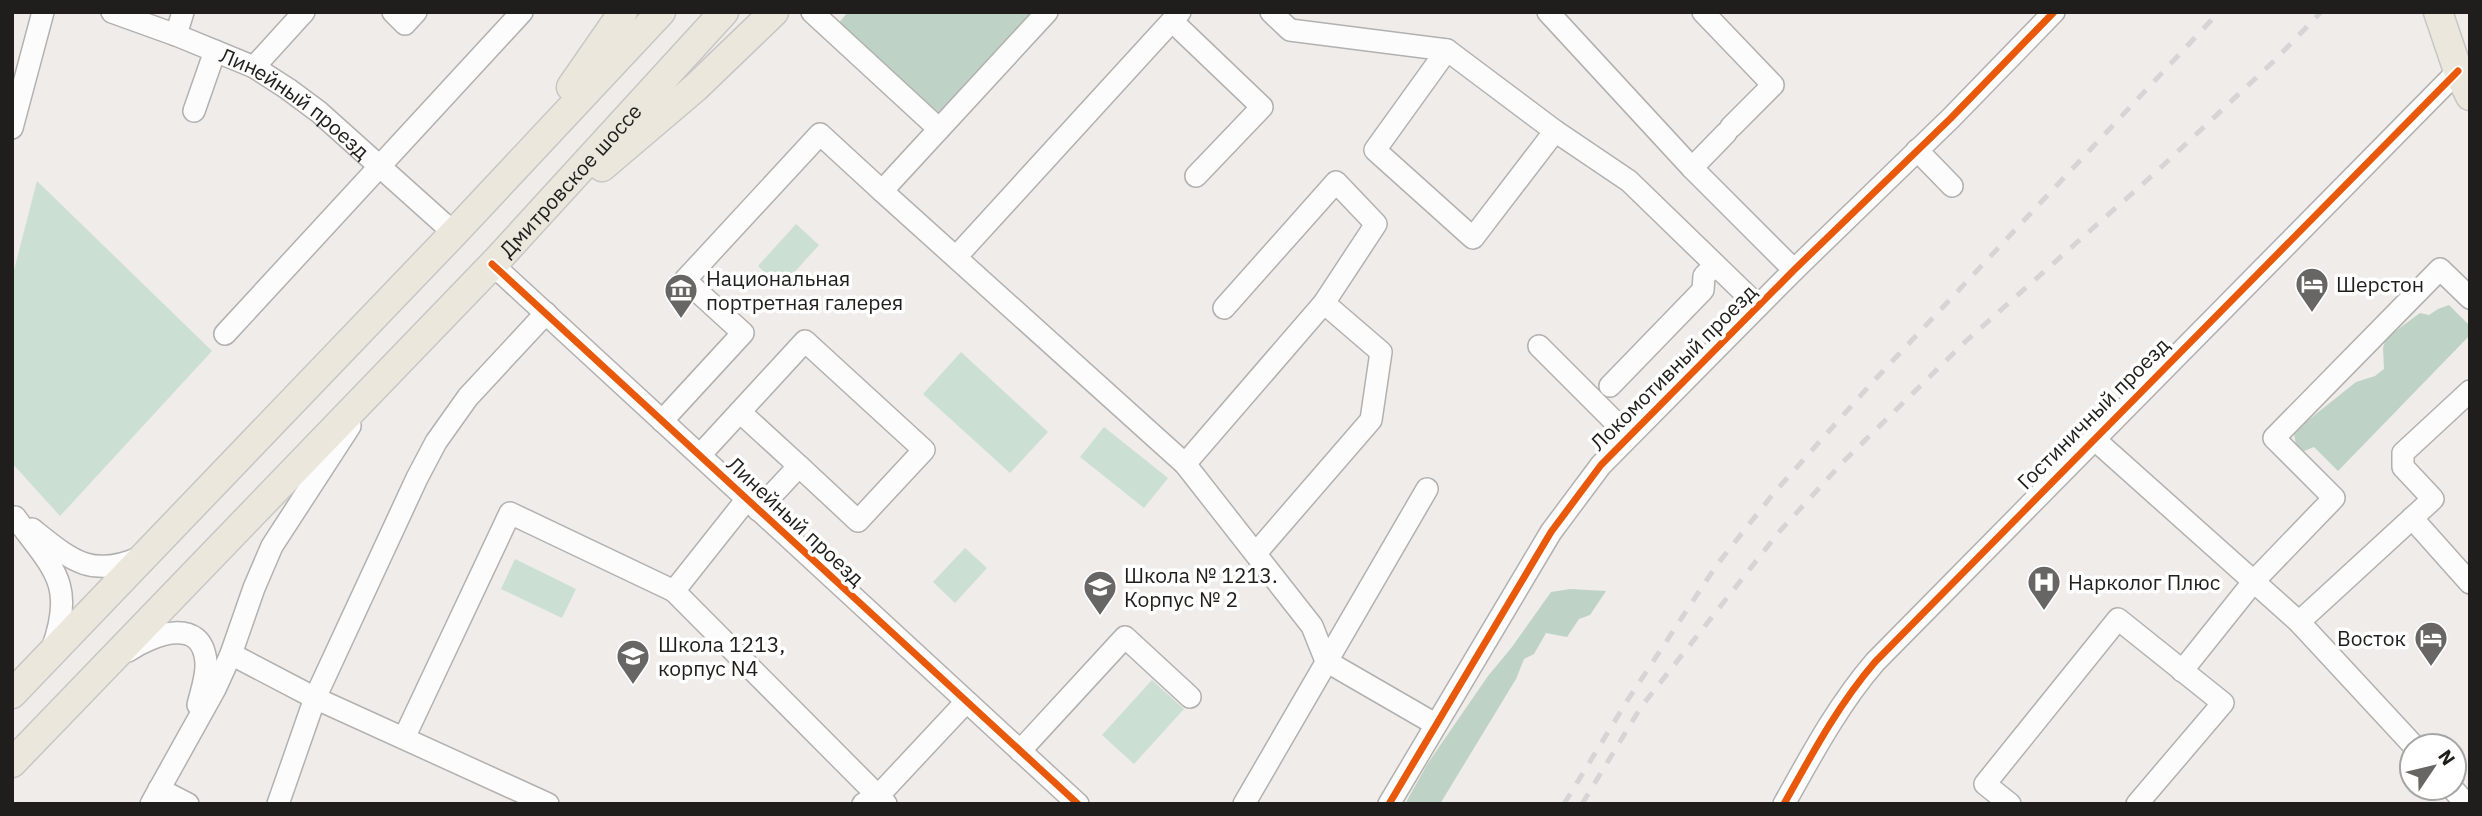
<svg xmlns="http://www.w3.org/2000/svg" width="2482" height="816" viewBox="0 0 2482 816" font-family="'IBM Plex Sans',sans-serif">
<rect width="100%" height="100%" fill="#efece9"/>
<g fill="#cbe0d2">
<polygon points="37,181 212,351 60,516 12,463 12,278"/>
<polygon points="796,224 819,245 781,287 758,266"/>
<polygon points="961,352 1048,432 1010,473 923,394"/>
<polygon points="1104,427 1168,478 1144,508 1080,457"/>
<polygon points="965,548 987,568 955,603 933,582"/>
<polygon points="515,559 576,589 562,618 501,589"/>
<polygon points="1152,680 1184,709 1134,764 1102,735"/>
</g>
<g fill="#bed3c5">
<polygon points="848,12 1030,12 1032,14 941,120 837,25"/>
<polygon points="2449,305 2470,326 2470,335 2338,471 2314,447 2304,451 2296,444 2294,434 2301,426 2356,382 2375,376 2384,369 2383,348 2386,338 2420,313 2429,315 2438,309"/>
<polygon points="1570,589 1606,591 1590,615 1579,619 1567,637 1546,633 1534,654 1524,659 1516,679 1440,804 1405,804 1428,763 1488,676 1512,647 1551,592"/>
</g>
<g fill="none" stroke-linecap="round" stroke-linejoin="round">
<defs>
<g id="minor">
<path id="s1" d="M112 12 176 35 254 67 288 89 319 112 454 233"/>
<polyline points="393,12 405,24 416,12"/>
<polyline points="812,12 939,129"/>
<polyline points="1271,12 1290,30 1447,50 1555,131 1629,181 1758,306"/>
<polyline points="1548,12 1692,168 1794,270"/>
<polyline points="1703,12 1773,85 1731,127"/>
<polyline points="1172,21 1262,107 1196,176"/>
<polyline points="176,35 183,12"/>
<polyline points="1447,50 1375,150 1473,238 1555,131"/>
<polyline points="254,67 304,12"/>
<polyline points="194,111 215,51"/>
<polyline points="12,128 43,12"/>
<polyline points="1917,150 1952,186"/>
<polyline points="1692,168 1726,133"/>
<polyline points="882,191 1185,464 1312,626 1326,661 1435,724"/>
<polyline points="956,257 1180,12"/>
<polyline points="492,264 1078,804"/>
<polyline points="1224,308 1336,182 1376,224 1324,303"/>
<polyline points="225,334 522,12"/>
<polyline points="1539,346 1628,435"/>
<polyline points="1610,386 1703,290 1704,276 1715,265"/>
<polyline points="740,412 799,466"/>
<polyline points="662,421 743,333 685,280 820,134 882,191 1047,12"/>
<polyline points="2093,438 2299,622 2414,746"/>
<polyline points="700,455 805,341 924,450 858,521 799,466 758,510"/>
<polyline points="1185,464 1324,303 1381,352 1371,420 1256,553"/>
<path d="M15 517C53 569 76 583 52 649"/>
<polyline points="2412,518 2470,583"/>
<path d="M32 529C71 560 91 579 141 557"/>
<polyline points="674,591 878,796 863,804"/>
<polyline points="2299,622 2433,499 2403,467 2403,453 2470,391"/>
<path d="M128 651C152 635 202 615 206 662 207 676 201 692 198 705"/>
<polyline points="231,654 315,698 548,804"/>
<polyline points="2182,671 2254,581 2334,498 2274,438 2440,269 2470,298"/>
<polyline points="404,738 510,513 674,591 747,499"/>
<polyline points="1020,751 1125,637 1190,697"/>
<polyline points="2452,788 2466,804"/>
<polyline points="159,789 188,804"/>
<polyline points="151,804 215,689 231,654 254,588 272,546 350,426"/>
<polyline points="278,804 315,698 417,478 436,442 468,397 546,313"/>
<polyline points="886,804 878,796 966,702"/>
<polyline points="1244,804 1427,489"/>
<polyline points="1389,804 1551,532 1601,465 1794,270 1951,118 2054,12"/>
<path d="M1784 804C1812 754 1838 705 1875 662L2458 71"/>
<polyline points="2010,804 1985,784 2118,619 2223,703 2137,804"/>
</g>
<g id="major">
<polyline points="2438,12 2458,71 2470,96"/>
<polyline points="571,87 623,12"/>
<polyline points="602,167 695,88 774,12"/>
<polyline points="12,694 454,233 661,12"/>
<path id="s2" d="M12 763 498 259 724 12"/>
</g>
</defs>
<use href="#minor" stroke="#b3b1af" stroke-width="24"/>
<use href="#major" stroke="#c8c6c5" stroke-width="31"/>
<use href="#minor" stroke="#fdfcfc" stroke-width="21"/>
<use href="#major" stroke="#ece7dd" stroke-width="28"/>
<g stroke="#d6d5d4" stroke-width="5" stroke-dasharray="12 12" stroke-linecap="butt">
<polyline points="1564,804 1627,701 1716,566 1773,494 1870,385 2219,12"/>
<polyline points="1582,804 1641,707 1779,532 1842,463 1966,341 2155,173 2276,59 2321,12"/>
</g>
<defs>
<g id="cycleway">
<polyline points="492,264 1078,804"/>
<polyline points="1389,804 1551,532 1601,465 1794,270 1951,118 2054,12"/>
<path d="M1784 804C1812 754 1838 705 1875 662L2458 71"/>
</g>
</defs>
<use href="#cycleway" stroke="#fff" stroke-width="11"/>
<use href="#cycleway" stroke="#e8590c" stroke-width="7"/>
</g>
<defs>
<symbol id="hotel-pin" viewBox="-11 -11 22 30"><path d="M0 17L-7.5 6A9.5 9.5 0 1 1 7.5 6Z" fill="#686664" stroke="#fff"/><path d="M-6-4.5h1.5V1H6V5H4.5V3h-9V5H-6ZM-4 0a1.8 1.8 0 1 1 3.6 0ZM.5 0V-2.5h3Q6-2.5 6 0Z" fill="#fff"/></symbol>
<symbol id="museum-pin" viewBox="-11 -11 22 30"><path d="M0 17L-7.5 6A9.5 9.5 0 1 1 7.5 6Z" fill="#686664" stroke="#fff"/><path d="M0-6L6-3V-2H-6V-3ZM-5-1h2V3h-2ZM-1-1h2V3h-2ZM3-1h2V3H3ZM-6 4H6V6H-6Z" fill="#fff"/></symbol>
<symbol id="hospital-pin" viewBox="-11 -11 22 30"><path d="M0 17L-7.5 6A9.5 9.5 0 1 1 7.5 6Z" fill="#686664" stroke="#fff"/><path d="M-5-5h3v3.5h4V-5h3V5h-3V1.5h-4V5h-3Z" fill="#fff"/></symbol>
<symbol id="school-pin" viewBox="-11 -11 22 30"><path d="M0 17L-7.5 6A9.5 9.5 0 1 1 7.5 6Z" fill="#686664" stroke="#fff"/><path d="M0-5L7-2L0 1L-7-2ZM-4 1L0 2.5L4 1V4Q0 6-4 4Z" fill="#fff"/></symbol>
</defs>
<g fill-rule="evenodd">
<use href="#hotel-pin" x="2293" y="265" width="38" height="52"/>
<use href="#museum-pin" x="662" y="271" width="38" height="52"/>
<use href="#hospital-pin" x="2025" y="563" width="38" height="52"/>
<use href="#school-pin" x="1081" y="568" width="38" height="52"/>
<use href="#hotel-pin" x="2412" y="619" width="38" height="52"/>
<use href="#school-pin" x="614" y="637" width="38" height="52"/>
</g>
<g text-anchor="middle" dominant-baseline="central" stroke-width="7" stroke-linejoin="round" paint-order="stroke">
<g font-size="21" fill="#1f1e1c" stroke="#fff">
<text stroke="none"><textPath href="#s1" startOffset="206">Линейный проезд</textPath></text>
<text stroke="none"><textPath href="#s2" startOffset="807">Дмитровское шоссе</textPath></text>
<text transform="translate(1673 367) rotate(-45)">Локомотивный проезд</text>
<text transform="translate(2093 413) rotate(-45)">Гостиничный проезд</text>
<text transform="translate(796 521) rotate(43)">Линейный проезд</text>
</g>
<g font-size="21" fill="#1f1e1c" stroke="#fff" text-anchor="start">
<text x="706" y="278">Национальная<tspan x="706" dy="24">портретная галерея</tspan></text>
<text x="2336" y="284">Шерстон</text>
<text x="1124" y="575">Школа № 1213.<tspan x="1124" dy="24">Корпус № 2</tspan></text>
<text x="2068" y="582">Нарколог Плюс</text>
<text x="2406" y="638" text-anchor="end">Восток</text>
<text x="658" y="644">Школа 1213,<tspan x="658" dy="24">корпус N4</tspan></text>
</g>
</g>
<rect width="2482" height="816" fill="none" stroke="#1f1e1c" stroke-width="28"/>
<g transform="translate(2433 767) rotate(55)"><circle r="33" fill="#ffffff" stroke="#a5a5a4" stroke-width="2"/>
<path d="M0-5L12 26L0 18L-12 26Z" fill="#686664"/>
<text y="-10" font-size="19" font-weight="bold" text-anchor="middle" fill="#1f1e1c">N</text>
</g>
</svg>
